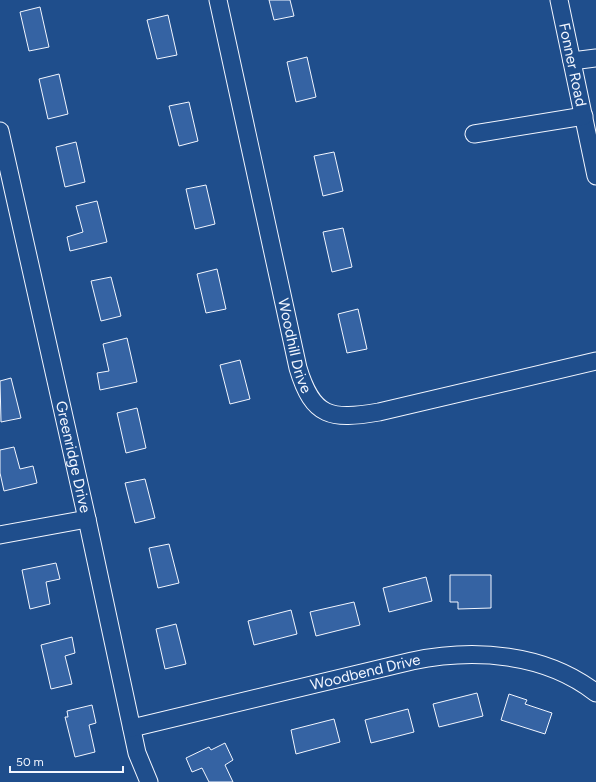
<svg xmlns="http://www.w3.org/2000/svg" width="596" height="782" viewBox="0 0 596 782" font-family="Figtree,sans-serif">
<rect width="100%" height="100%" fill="#1f4e8c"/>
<g fill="#3563a3" stroke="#f2f6ff">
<polygon points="269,0 290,0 294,16 274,20"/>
<polygon points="40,7 49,47 29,51 20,12"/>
<polygon points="168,15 177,55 157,59 147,20"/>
<polygon points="307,57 316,97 296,102 287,62"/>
<polygon points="59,74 68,114 48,119 39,79"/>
<polygon points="189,102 198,141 179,146 169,106"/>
<polygon points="76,142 85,182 65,187 56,147"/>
<polygon points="334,152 343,191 323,196 314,156"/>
<polygon points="206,185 215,224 195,229 186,189"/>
<polygon points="97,201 107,242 70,251 67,237 83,232 76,206"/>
<polygon points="343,228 352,267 332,272 323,232"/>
<polygon points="217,269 226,309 206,313 197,274"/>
<polygon points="111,277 121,316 101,321 91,281"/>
<polygon points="358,309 367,349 347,353 338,314"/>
<polygon points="127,338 137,382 100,390 97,373 109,371 103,344"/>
<polygon points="240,360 250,399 230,404 220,365"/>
<polygon points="11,378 21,418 1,422 0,381"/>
<polygon points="137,408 146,448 126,453 117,413"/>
<polygon points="14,447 20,469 33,466 37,483 4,491 0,473 0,450"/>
<polygon points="145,479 155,518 135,523 125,483"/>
<polygon points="169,544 179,583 158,588 149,548"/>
<polygon points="56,563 60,579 46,582 50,604 30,609 22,570"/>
<polygon points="450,575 491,575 491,608 458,609 458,602 450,602"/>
<polygon points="426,577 432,601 389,612 383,588"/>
<polygon points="354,602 360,625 316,636 310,612"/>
<polygon points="291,610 297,634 254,645 248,621"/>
<polygon points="176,624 186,664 165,669 156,629"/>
<polygon points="72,637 75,653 65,656 72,684 51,689 41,645"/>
<polygon points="477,693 483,716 439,727 433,704"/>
<polygon points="509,694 527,700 525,704 552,713 545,734 501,720"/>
<polygon points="92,705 96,723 89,725 95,752 75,757 65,717 68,717 67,711"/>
<polygon points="408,709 414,732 371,743 365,720"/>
<polygon points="334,719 340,742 296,754 291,730"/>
<polygon points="225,743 233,760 225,765 233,782 209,782 202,768 192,772 186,758 209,747 211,750"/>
</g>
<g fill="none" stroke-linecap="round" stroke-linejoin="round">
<defs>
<g id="minor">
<path id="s1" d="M218 0 298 368C313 418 331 420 379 412L596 361"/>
<path id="s2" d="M559 0 596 176"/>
<polyline points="572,61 596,58"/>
<path id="s3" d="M0 131 87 519 137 753 149 782"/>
<polyline points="474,134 584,116"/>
<polyline points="0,535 87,519"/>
<path id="s4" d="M132 728 412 661C474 648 545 653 596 693"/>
</g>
</defs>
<use href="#minor" stroke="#f2f6ff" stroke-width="19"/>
<use href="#minor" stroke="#1f4e8c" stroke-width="17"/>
</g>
<g text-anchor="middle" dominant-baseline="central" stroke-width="3" stroke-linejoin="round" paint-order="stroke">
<g font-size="15" fill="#f2f6ff" stroke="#1f4e8c">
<text stroke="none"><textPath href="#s2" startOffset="66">Fonner Road</textPath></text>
<text stroke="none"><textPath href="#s1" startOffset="354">Woodhill Drive</textPath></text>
<text stroke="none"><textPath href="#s3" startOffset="334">Greenridge Drive</textPath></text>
<text stroke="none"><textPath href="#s4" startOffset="240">Woodbend Drive</textPath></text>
</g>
</g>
<path d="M10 766v6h113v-6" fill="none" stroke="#f2f6ff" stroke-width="2"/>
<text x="16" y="766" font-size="12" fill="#f2f6ff" stroke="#1f4e8c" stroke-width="3" paint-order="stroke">50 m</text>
</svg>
